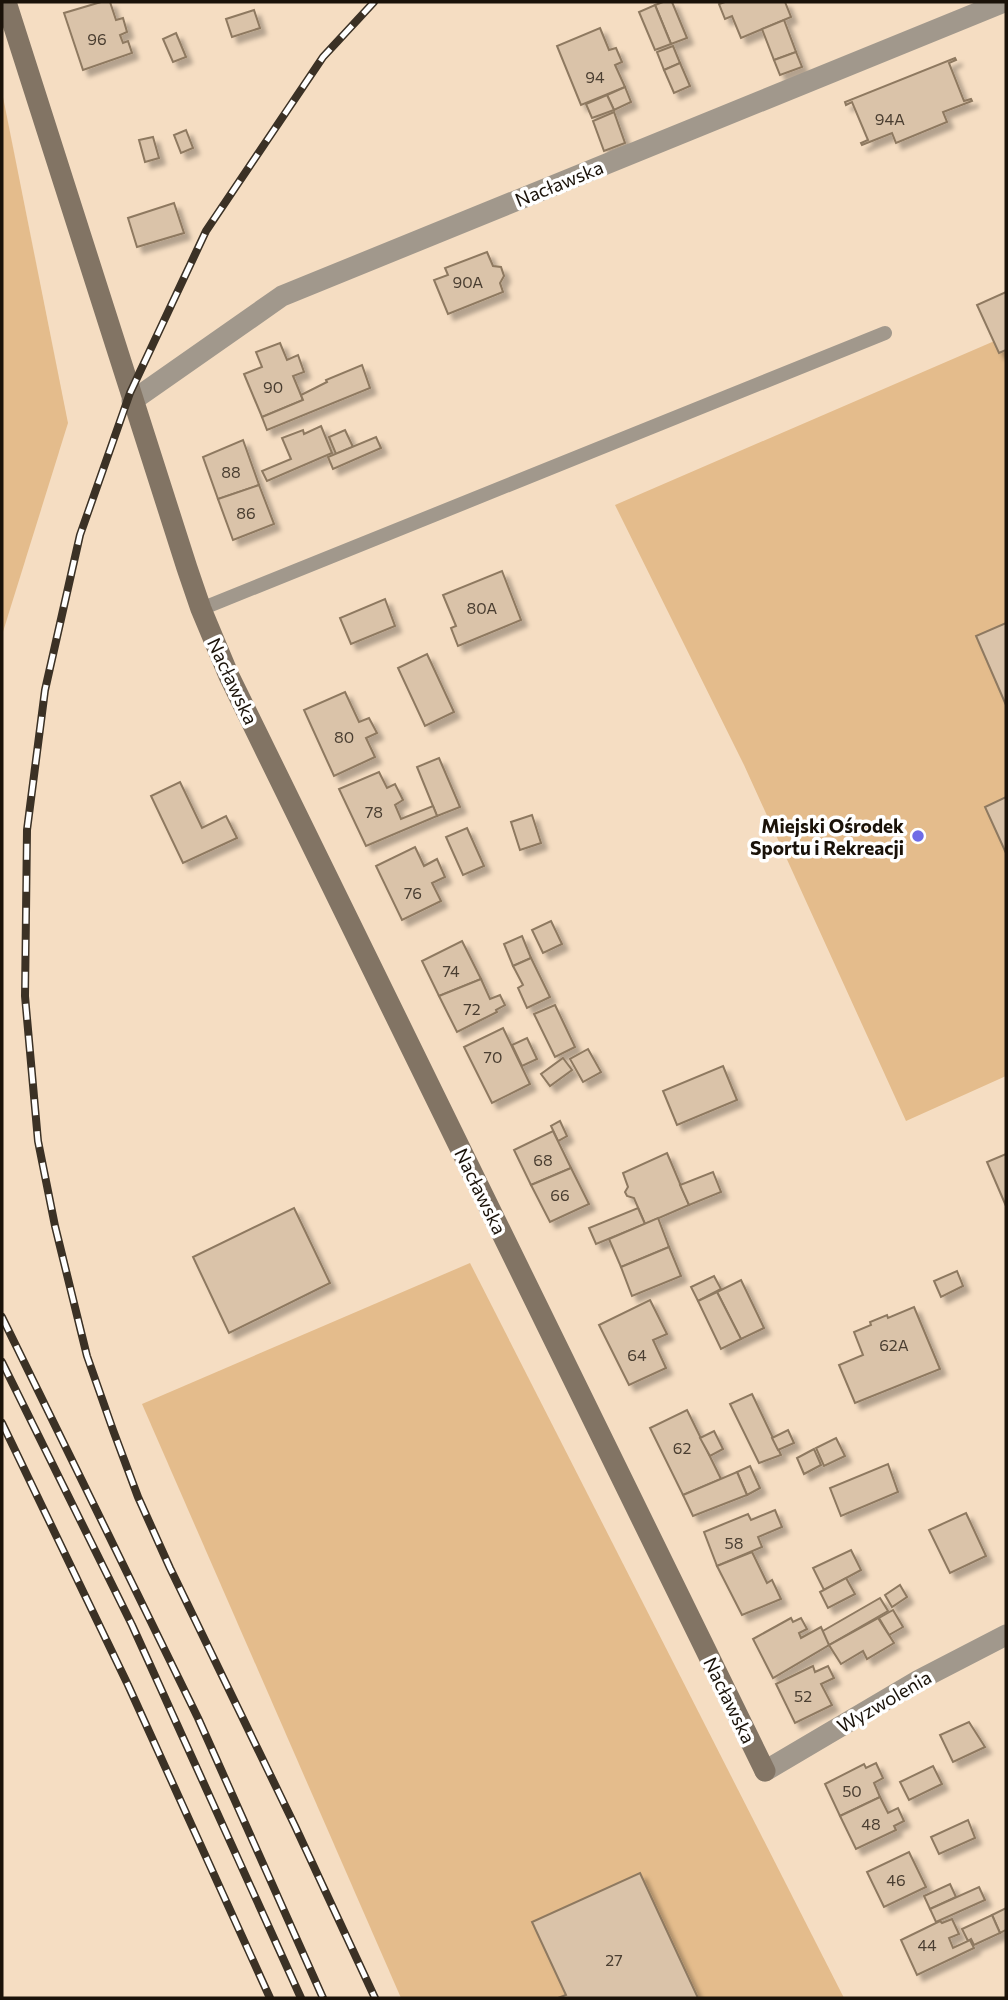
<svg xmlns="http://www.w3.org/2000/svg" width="1008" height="2000" viewBox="0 0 1008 2000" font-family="Commissioner,sans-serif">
<defs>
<filter id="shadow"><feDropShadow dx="6" dy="6" stdDeviation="2" flood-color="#0004"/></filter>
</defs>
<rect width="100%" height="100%" fill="#f5ddc2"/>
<g fill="#e4bc8c">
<polygon points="2,92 68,423 2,635"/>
<polygon points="1006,336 1006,1076 906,1121 744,765 615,505"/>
<polygon points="470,1263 844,1998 401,1998 142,1404"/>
</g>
<g fill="#dac3a9" stroke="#8e7960" stroke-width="2" filter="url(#shadow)">
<polygon points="101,2 110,2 116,20 123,18 127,32 120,35 123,43 128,41 132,53 83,70 64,13"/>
<polygon points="663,2 672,2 687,38 671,44 655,5"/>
<polygon points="725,2 785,2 791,17 741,38 732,16 725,19 719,4"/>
<polygon points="655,5 671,44 655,50 639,12"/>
<polygon points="254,10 260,28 232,37 226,19"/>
<polygon points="784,20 796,52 774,60 762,29"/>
<polygon points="600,28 609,50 616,48 622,62 615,65 625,87 581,105 557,46"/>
<polygon points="176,33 186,57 173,62 163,39"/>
<polygon points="673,46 680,63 664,70 657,52"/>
<polygon points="796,52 802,67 780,75 774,60"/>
<polygon points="955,58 956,60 949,63 964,101 971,99 972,101 943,112 947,122 896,143 892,133 862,145 861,143 868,140 852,102 846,105 845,102"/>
<polygon points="680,63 690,86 674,93 664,70"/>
<polygon points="625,87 631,102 614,110 607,95"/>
<polygon points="607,95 614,110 592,118 586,104"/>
<polygon points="614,112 625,143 604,151 593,121"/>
<polygon points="186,130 193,148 181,153 174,135"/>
<polygon points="153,137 159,158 145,162 139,140"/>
<polygon points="174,203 184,233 137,247 128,218"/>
<polygon points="487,252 493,266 501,267 504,276 500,283 503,292 448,314 434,280 448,275 445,268"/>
<polygon points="1006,292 1006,350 999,353 977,305"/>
<polygon points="280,343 287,360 298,355 304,372 293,376 303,400 262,417 244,374 262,367 256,352"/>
<polygon points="362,365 370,388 267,430 262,417 303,400 301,395 327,382 326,380"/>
<polygon points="321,426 332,453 267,481 262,471 291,459 282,438 303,430 304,434"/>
<polygon points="345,430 353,447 336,454 329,437"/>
<polygon points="376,437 381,448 333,469 328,457"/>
<polygon points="243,440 259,485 218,499 203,457"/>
<polygon points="259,485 274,524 233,540 218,499"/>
<polygon points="502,571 521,620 458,646 451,628 456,626 443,595"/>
<polygon points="385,599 395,626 351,644 340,618"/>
<polygon points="1006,623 1006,705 976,636"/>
<polygon points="427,654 454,712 425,726 398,668"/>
<polygon points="345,692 359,722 369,718 377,733 366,738 375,757 334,776 304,710"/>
<polygon points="439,758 460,807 437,816 417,767"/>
<polygon points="379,772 387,788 395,784 403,800 395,805 401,819 433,806 437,816 366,846 339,789"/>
<polygon points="180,782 202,828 226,816 237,838 183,863 151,796"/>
<polygon points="1006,797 1006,853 985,807"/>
<polygon points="532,815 541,843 520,850 511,822"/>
<polygon points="467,828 484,866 463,875 446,837"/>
<polygon points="415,847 424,866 437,859 445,877 432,883 441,901 402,920 376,866"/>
<polygon points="551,921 562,944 543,953 532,930"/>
<polygon points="522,936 531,958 513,966 504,944"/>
<polygon points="462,941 481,979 439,996 422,961"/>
<polygon points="531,958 550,997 527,1008 518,988 523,985 513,966"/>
<polygon points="481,979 490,999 500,995 505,1005 496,1010 497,1012 457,1032 439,996"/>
<polygon points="555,1005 575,1047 555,1057 534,1014"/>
<polygon points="503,1028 530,1084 492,1103 464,1047"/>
<polygon points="527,1038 537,1059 522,1066 512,1045"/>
<polygon points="588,1049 601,1072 583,1082 570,1059"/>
<polygon points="563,1058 572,1070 550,1086 541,1074"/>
<polygon points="723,1066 737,1100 677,1125 663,1091"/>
<polygon points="560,1121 567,1136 558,1141 551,1126"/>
<polygon points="553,1131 571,1168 531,1185 514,1150"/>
<polygon points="667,1153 689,1205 645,1224 634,1198 627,1196 625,1192 628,1187 623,1173"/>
<polygon points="1006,1154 1006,1206 987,1162"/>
<polygon points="571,1168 589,1204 550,1222 531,1185"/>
<polygon points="713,1172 721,1192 689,1205 680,1185"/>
<polygon points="294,1208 330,1283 229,1333 193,1257"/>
<polygon points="638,1208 645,1224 596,1244 589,1228"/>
<polygon points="658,1218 669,1247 621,1267 609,1239"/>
<polygon points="669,1247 681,1276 632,1296 621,1267"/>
<polygon points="957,1271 963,1286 941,1297 934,1281"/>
<polygon points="714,1276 721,1289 698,1301 691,1287"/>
<polygon points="741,1280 764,1328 741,1339 717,1292"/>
<polygon points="717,1292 741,1339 721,1349 698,1301"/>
<polygon points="650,1300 667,1334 653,1340 666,1368 629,1385 599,1325"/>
<polygon points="914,1307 940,1369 855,1403 839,1365 863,1355 854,1332 871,1325 870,1322 887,1315 888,1318"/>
<polygon points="752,1394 781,1455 759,1463 730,1404"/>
<polygon points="687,1410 721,1479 683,1495 650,1428"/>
<polygon points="788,1430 794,1443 778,1450 772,1438"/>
<polygon points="714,1431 723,1449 710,1456 700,1438"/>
<polygon points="836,1438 845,1456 824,1466 816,1448"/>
<polygon points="814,1449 821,1465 804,1474 797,1458"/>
<polygon points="888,1464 898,1492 841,1516 830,1488"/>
<polygon points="750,1466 760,1488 747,1495 737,1472"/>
<polygon points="737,1472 747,1495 693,1516 683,1495"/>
<polygon points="775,1510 782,1527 758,1537 762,1547 717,1566 704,1532 748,1514 751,1520"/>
<polygon points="966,1513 986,1556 950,1573 929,1530"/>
<polygon points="851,1550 861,1570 824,1590 813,1568"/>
<polygon points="752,1552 767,1583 772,1580 781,1599 742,1615 717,1566"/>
<polygon points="846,1578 855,1594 828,1608 820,1592"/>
<polygon points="900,1585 907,1597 892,1607 885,1595"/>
<polygon points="880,1598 888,1611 829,1645 821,1632"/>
<polygon points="893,1610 903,1627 889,1635 879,1618"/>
<polygon points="791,1618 793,1622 801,1618 807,1629 799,1633 801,1638 821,1627 829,1645 773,1678 753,1639"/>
<polygon points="878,1618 894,1643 867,1659 863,1651 841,1664 829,1645"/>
<polygon points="813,1666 815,1672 828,1666 834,1678 821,1684 832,1705 795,1723 776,1684"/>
<polygon points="969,1722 985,1747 953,1762 940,1735"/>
<polygon points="876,1763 883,1778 874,1783 880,1797 840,1816 825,1784 864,1764 866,1768"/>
<polygon points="933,1766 942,1784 909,1800 900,1782"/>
<polygon points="880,1797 888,1813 898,1808 904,1821 894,1826 896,1830 856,1849 840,1816"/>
<polygon points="968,1820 975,1838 939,1854 931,1837"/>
<polygon points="909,1852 926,1887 884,1907 867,1872"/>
<polygon points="640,1873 698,1998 558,1998 566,1995 532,1922"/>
<polygon points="950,1884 956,1897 930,1909 924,1896"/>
<polygon points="979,1887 985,1900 936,1922 930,1909"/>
<polygon points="1006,1908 1006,1930 1000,1933 992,1915"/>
<polygon points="992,1915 1000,1933 974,1945 971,1939 968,1941 962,1929"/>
<polygon points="952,1919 959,1934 949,1938 953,1948 970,1940 974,1948 917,1975 901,1940 940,1921 942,1923"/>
</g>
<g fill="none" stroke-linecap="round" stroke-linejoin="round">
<polyline stroke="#a1988c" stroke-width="14" points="201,609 885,333"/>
<g stroke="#a1988c" stroke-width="21">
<polyline points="132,401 282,296 1004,2"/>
<polyline points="765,1771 919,1680 1006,1635"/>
</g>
<polyline stroke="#827464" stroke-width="21" points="6,2 187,568 201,609 229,676 765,1771"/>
<defs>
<g id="rail">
<polyline points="374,2 323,57 206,231 130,393 80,535 45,690 27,830 25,996 38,1141 55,1226 87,1356 113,1430 138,1497 170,1568 295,1826 375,1998"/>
<polyline points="2,1317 198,1718 323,1998"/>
<polyline points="2,1362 132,1625 301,1998"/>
<polyline points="2,1423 128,1685 270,1998"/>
</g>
</defs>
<use href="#rail" stroke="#3b3125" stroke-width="8"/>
<use href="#rail" stroke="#fff" stroke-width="5" stroke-dasharray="16" stroke-linecap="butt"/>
</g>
<circle fill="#6f6be6" stroke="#fff" stroke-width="2.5" cx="918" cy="836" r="7"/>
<g text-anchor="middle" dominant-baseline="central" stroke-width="7" stroke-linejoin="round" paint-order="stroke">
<g font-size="16" fill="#4a3e31">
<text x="97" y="38">96</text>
<text x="595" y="76">94</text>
<text x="890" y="118">94A</text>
<text x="468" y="281">90A</text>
<text x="273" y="386">90</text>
<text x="231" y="471">88</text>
<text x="246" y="512">86</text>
<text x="482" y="607">80A</text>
<text x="344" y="736">80</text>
<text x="374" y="811">78</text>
<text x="413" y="892">76</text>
<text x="451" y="970">74</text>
<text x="472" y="1008">72</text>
<text x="493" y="1056">70</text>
<text x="543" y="1159">68</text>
<text x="560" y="1194">66</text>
<text x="894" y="1344">62A</text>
<text x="637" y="1354">64</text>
<text x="682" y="1447">62</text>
<text x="734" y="1542">58</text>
<text x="803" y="1695">52</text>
<text x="852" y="1790">50</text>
<text x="871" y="1823">48</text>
<text x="896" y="1879">46</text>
<text x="927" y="1944">44</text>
<text x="614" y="1959">27</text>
</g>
<g font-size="19" fill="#1a1209" stroke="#fff">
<text transform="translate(559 183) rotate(-22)">Nacławska</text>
<text transform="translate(233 681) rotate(65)">Nacławska</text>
<text transform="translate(481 1191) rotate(64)">Nacławska</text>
<text transform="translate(730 1700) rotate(64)">Nacławska</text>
<text transform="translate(884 1701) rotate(-30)">Wyzwolenia</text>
</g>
<g font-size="19" font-weight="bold" fill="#1a1209" stroke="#fff" text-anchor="end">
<text x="904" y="825">Miejski Ośrodek<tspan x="904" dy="22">Sportu i Rekreacji</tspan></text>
</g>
</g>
<rect width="1008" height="2000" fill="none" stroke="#1a1209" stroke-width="7"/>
</svg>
